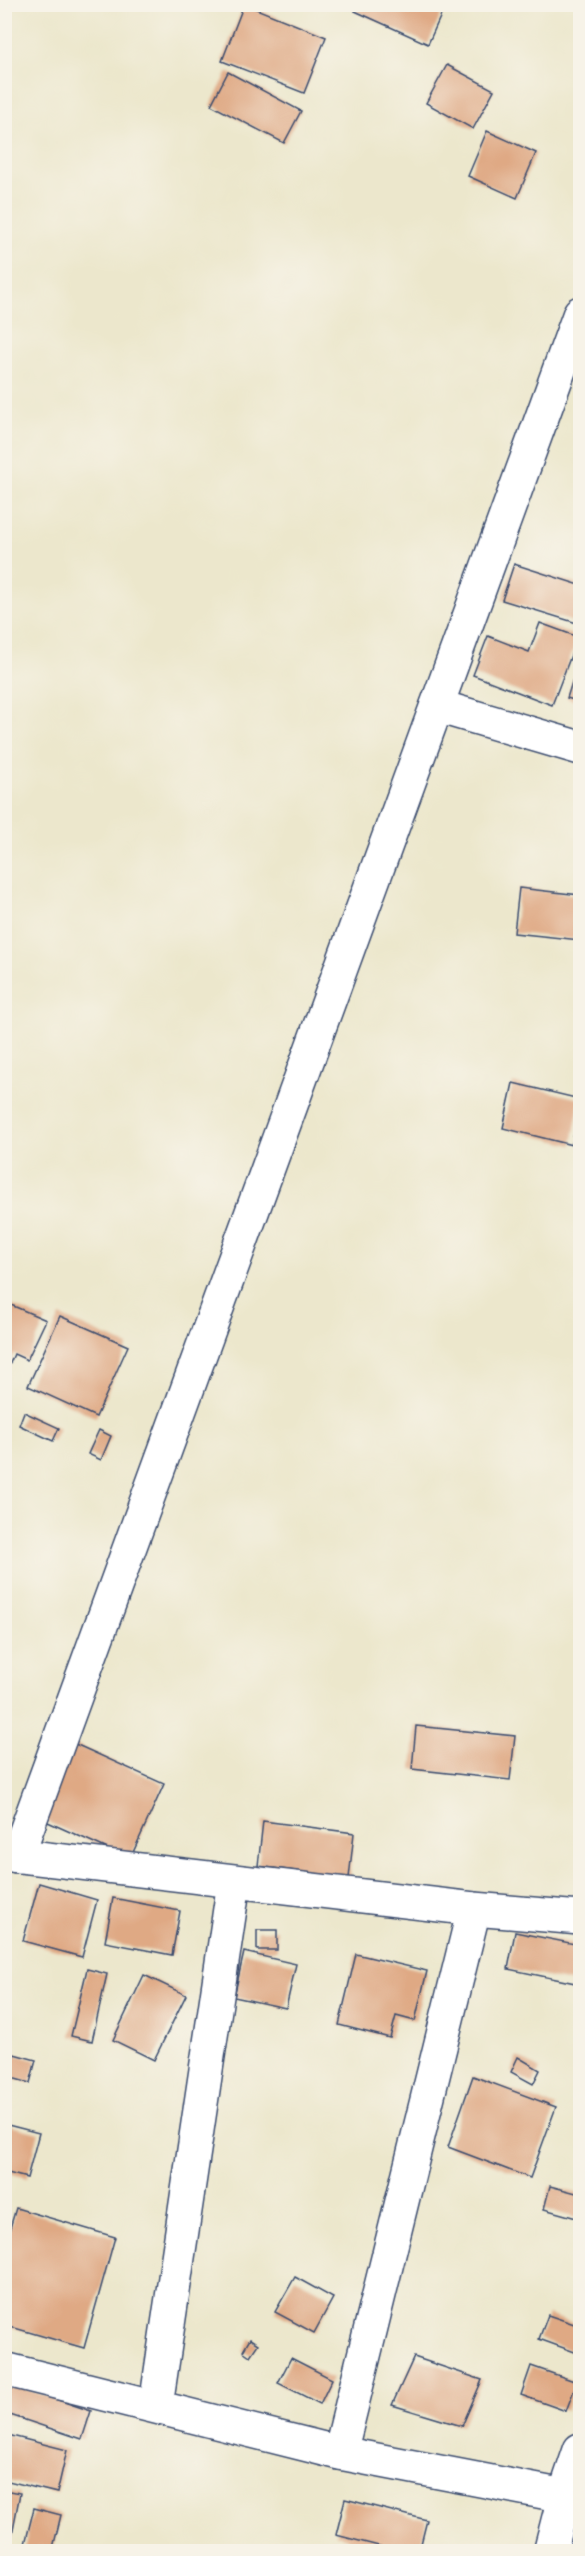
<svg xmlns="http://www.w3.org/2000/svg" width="585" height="2556" viewBox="0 0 585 2556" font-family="Itim,sans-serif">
<rect width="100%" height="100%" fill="#f7f3e8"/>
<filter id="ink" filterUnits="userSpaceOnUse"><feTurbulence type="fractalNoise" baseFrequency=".0167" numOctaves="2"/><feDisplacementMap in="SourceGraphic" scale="12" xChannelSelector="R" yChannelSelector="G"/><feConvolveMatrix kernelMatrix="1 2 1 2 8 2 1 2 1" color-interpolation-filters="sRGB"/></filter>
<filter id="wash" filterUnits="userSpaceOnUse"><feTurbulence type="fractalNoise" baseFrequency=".008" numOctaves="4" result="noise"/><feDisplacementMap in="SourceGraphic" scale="24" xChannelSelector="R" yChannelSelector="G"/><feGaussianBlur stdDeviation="1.35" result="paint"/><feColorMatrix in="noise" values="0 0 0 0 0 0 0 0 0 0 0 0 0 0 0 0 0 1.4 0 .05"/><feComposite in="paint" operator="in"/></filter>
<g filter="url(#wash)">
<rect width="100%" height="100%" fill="#ece7cc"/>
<g id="blocks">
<g fill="#dfa984">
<polygon points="244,4 326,37 304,93 222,61"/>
<polygon points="358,4 446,4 428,44 355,11"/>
<polygon points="447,65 494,90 473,129 426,103"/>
<polygon points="228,72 301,111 284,143 211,105"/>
<polygon points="487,131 536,153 517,198 468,176"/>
<polygon points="514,564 580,585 580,624 502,600"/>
<polygon points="540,623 578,637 552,705 473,675 488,636 529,652"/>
<polygon points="578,663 580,664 580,702 567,698"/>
<polygon points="519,888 580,895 580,940 514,933"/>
<polygon points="513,1083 580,1099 572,1145 503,1128"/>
<polygon points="4,1302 46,1320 27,1360 14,1354 5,1375"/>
<polygon points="60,1316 128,1346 96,1417 28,1386"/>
<polygon points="24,1412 59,1428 53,1441 19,1425"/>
<polygon points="99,1430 111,1436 101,1460 88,1454"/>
<polygon points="416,1726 515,1736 510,1780 412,1769"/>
<polygon points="73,1743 164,1784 130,1859 39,1818"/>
<polygon points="263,1821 354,1833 349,1878 258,1866"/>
<polygon points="39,1883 97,1900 82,1957 23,1941"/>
<polygon points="113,1898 180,1911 172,1955 105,1942"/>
<rect x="257" y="1930" width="20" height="20"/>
<polygon points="515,1932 580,1945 580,1984 508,1969"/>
<polygon points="244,1952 296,1964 286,2008 234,1997"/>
<polygon points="356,1954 427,1971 415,2021 396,2016 390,2038 339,2025"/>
<polygon points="87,1969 107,1974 92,2041 71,2036"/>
<polygon points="144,1975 186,1995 154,2060 113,2040"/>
<polygon points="14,2054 36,2060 30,2083 8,2077"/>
<polygon points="518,2057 540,2070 533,2084 511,2072"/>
<polygon points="473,2076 556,2107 530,2178 448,2147"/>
<polygon points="4,2124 39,2133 27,2178 4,2172"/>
<polygon points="550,2186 580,2194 580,2219 544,2209"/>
<polygon points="16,2208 115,2237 84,2348 4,2325 4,2248"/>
<polygon points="295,2277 333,2298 314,2333 275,2312"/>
<polygon points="548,2315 580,2326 580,2354 539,2339"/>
<polygon points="250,2339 258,2344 250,2356 243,2351"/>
<polygon points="414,2357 482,2380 462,2426 392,2405"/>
<polygon points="291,2358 332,2379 320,2404 278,2383"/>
<polygon points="531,2366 577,2382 566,2411 521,2395"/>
<polygon points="4,2382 91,2411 82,2439 4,2413"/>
<polygon points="4,2434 67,2450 57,2493 4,2480"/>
<polygon points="4,2490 20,2493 9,2550 4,2549"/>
<polygon points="345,2499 427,2520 419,2552 402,2552 336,2535"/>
<polygon points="34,2508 61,2515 52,2552 23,2552"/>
</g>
</g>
</g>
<g filter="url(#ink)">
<use href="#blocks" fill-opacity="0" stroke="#3a4b6e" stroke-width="1.5"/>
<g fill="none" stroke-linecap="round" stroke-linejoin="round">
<defs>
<g id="minor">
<polyline points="437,706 580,748"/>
<polyline points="4,1854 474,1909 580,1918"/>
<polyline points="17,1856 580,313"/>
<polyline points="4,2369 340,2453 580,2499"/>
<polyline points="156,2405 234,1882"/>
<polyline points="340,2453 474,1909"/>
<polyline points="550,2552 565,2494 580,2450"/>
</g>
</defs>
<use href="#minor" stroke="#3a4b6e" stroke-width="36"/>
<use href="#minor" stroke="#fff" stroke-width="33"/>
</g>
</g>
<rect width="585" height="2556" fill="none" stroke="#f7f3e8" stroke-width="24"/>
</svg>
